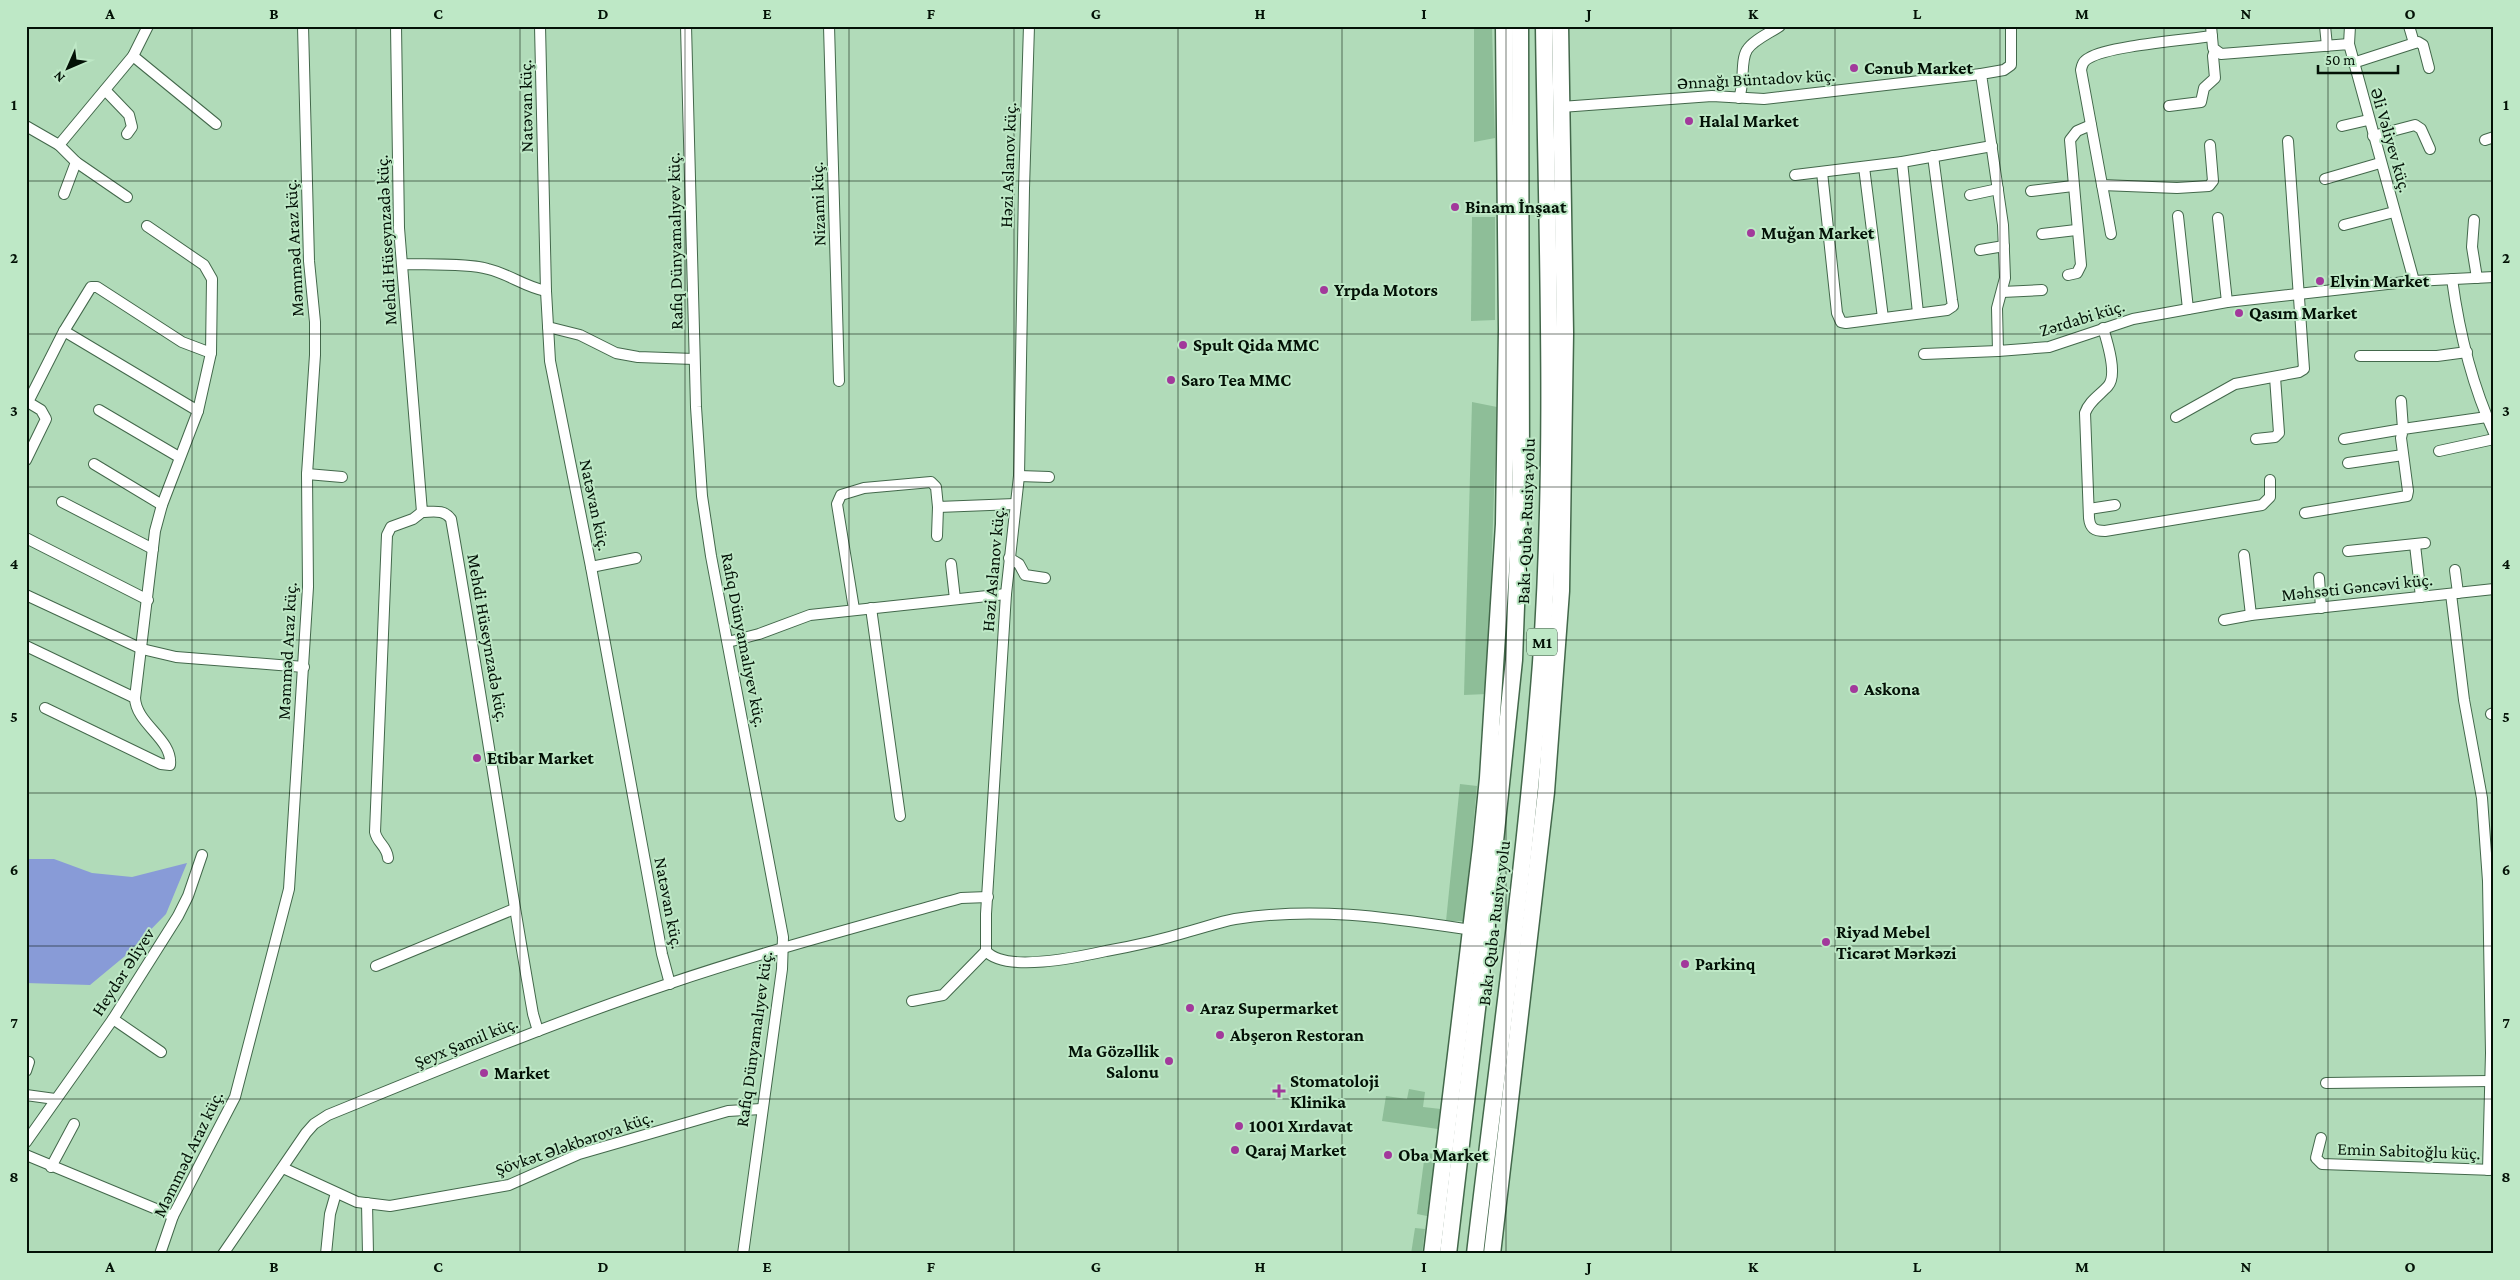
<svg xmlns="http://www.w3.org/2000/svg" width="2520" height="1280" viewBox="0 0 2520 1280" font-family="'Crimson Pro',serif">
<rect width="100%" height="100%" fill="#b1dbb9"/>
<g fill="#8ebe98">
<polygon points="1474,26 1492,26 1495,138 1474,142"/>
<polygon points="1472,217 1495,217 1495,320 1471,321"/>
<polygon points="1472,402 1497,407 1487,694 1464,695"/>
<polygon points="1460,784 1477,786 1464,921 1446,921"/>
<polygon points="1409,1089 1425,1092 1423,1107 1441,1109 1438,1129 1382,1121 1386,1096 1407,1099"/>
<polygon points="1425,1153 1436,1154 1427,1216 1417,1214"/>
<polygon points="1415,1228 1425,1229 1422,1254 1411,1254"/>
</g>
<polygon fill="#889bd7" points="26,859 54,859 92,873 132,877 187,863 166,914 125,956 90,985 26,983"/>
<g fill="none" stroke-linecap="round" stroke-linejoin="round">
<defs>
<g id="minor">
<path d="M396 26 399 228 422 512C433 512 444 509 451 519 480 684 504 849 533 1014L538 1031"/>
<polyline points="540,26 546,291 550,361 591,567 662,954 670,984"/>
<polyline points="686,26 696,407 702,496 711,556 783,937 782,969 743,1254"/>
<polyline points="829,26 839,381"/>
<path d="M1029 26 1024 188 1019 476 1006 594 986 914V951C1005 973 1079 957 1106 951 1134 946 1161 940 1187 932 1203 928 1219 922 1235 919 1317 906 1391 918 1472 930"/>
<polyline points="2011,26 2011,65 2004,70 1981,74 2003,225 2005,278 1997,308 1998,351 2049,347 2133,319 2227,302 2414,281 2494,277"/>
<polyline points="2211,26 2213,48 2221,54 2349,44 2414,281"/>
<polyline points="2325,26 2327,46"/>
<polyline points="2409,26 2414,43"/>
<polyline points="2349,44 2350,26"/>
<polyline points="133,56 216,124"/>
<polyline points="2353,63 2418,42 2423,45 2429,68"/>
<polyline points="105,90 129,115 132,127 127,134"/>
<path d="M1739 98C1745 83 1740 61 1747 50 1753 40 1770 33 1780 26"/>
<polyline points="2169,106 2201,102 2204,88 2215,78 2213,56 2215,50"/>
<polyline points="1561,107 1712,96 1764,99 1981,74"/>
<polyline points="26,126 59,145 133,56 148,26"/>
<polyline points="2342,126 2368,120"/>
<polyline points="2373,136 2415,125 2421,129 2430,149"/>
<polyline points="2485,140 2494,137"/>
<polyline points="59,145 76,162 127,197"/>
<polyline points="1902,162 1918,313"/>
<polyline points="1864,167 1883,318"/>
<polyline points="1822,172 1837,313 1841,322 1846,323 1947,310 1953,306 1952,300 1933,156"/>
<polyline points="1795,175 1902,162 1992,146"/>
<polyline points="2325,179 2380,163"/>
<polyline points="2102,185 2177,188 2209,186 2213,181 2210,145"/>
<polyline points="2031,191 2073,186"/>
<polyline points="64,194 76,162"/>
<polyline points="1970,195 1998,189"/>
<polyline points="2178,216 2188,309"/>
<polyline points="2218,218 2227,302"/>
<polyline points="2474,220 2472,247 2477,278"/>
<polyline points="2344,225 2394,212"/>
<polyline points="2042,234 2076,230"/>
<path d="M2111 234 2081 70C2082 65 2083 61 2089 58 2108 46 2186 40 2212 36"/>
<polyline points="1980,250 2004,246"/>
<path d="M402 264C425 265 466 263 488 269 509 274 525 287 546 291"/>
<polyline points="2068,275 2077,273 2081,265 2070,140 2077,131 2091,125"/>
<path d="M2452 279C2459 331 2472 385 2494 433"/>
<polyline points="2002,292 2042,290"/>
<polyline points="548,327 580,335 616,353 638,357 694,359"/>
<path d="M2103 328C2107 341 2118 375 2108 386 2100 395 2089 401 2085 413L2089 518C2090 528 2094 531 2105 531L2262 505 2270 497V480"/>
<polyline points="64,331 198,411"/>
<polyline points="1924,354 1998,351"/>
<polyline points="2360,356 2437,356 2467,352"/>
<polyline points="26,401 41,410 46,419 26,460"/>
<polyline points="28,402 64,331 91,287 97,287 182,342 211,353"/>
<polyline points="99,410 179,457"/>
<polyline points="2176,417 2235,384 2299,372 2304,369 2288,141"/>
<polyline points="2256,439 2275,437 2279,433 2275,377"/>
<polyline points="2344,439 2403,429 2401,401"/>
<polyline points="2439,451 2494,439"/>
<polyline points="2348,463 2403,455"/>
<polyline points="94,464 162,505"/>
<polyline points="307,474 342,477"/>
<polyline points="1019,476 1049,477"/>
<polyline points="62,502 153,549"/>
<polyline points="2089,509 2115,505"/>
<polyline points="2305,513 2407,496 2408,491 2401,438 2403,429 2487,417"/>
<polyline points="937,536 938,507"/>
<polyline points="26,538 148,600"/>
<polyline points="2415,545 2421,597"/>
<polyline points="2348,551 2425,543"/>
<polyline points="2244,555 2251,615"/>
<polyline points="1009,558 1019,564 1025,575 1045,578"/>
<polyline points="951,564 955,599"/>
<polyline points="591,567 636,558"/>
<polyline points="2455,570 2458,593"/>
<polyline points="2319,578 2321,608"/>
<polyline points="2451,594 2464,700 2482,798 2488,881 2491,1053 2488,1170"/>
<polyline points="26,595 142,649 176,657 304,667"/>
<polyline points="871,608 900,816"/>
<polyline points="854,609 837,504 841,495 864,488 931,482 936,487 938,507 1015,504"/>
<polyline points="2224,620 2251,615 2494,589"/>
<polyline points="728,642 759,634 810,615 1006,594"/>
<polyline points="26,646 135,698"/>
<path d="M45 708 161 764 170 765C173 739 136 724 135 698L155 531 162 505 198 411 211 353 212 279 204 265 147 226"/>
<polyline points="2491,714 2494,713"/>
<path d="M388 858C387 846 377 843 375 832L387 535 391 527 413 519 422 512"/>
<polyline points="376,966 514,909"/>
<polyline points="912,1001 943,995 986,951"/>
<polyline points="113,1019 161,1052"/>
<polyline points="26,1071 29,1062"/>
<polyline points="2326,1083 2490,1081"/>
<polyline points="26,1095 55,1099"/>
<polyline points="2321,1138 2316,1158 2322,1164 2494,1170"/>
<polyline points="26,1142 113,1019 178,916 188,896 202,855"/>
<polyline points="26,1155 173,1216"/>
<polyline points="51,1167 74,1124"/>
<polyline points="283,1168 357,1202 390,1206 509,1185 579,1154 728,1111 761,1109"/>
<polyline points="367,1203 368,1254"/>
<polyline points="160,1254 173,1216 235,1097 289,889 308,587 307,474 315,355 315,322 309,261 303,26"/>
<path d="M223 1254 306 1133 314 1124 328 1115C441 1069 554 1022 671 983 766 951 864 925 961 898L988 897"/>
<polyline points="326,1254 330,1214 336,1193"/>
</g>
<g id="trunk">
<polyline points="1432,1254 1481,847 1488,778 1504,524 1507,329 1504,26"/>
<polyline points="1448,1254 1481,975 1514,660 1521,472 1520,26"/>
<path d="M1475 1254C1498 1057 1526 861 1541 663 1556 452 1547 238 1544 26"/>
<polyline points="1492,1254 1546,792 1561,591 1565,333 1560,26"/>
</g>
</defs>
<use href="#minor" stroke="#43684b" stroke-width="12"/>
<use href="#trunk" stroke="#43684b" stroke-width="19"/>
<use href="#minor" stroke="#fff" stroke-width="10"/>
<use href="#trunk" stroke="#fff" stroke-width="16"/>
</g>
<path fill="none" stroke="#031106" stroke-width="1" stroke-opacity="0.55" d="M192 26V1254M356 26V1254M520 26V1254M685 26V1254M849 26V1254M1014 26V1254M1178 26V1254M1342 26V1254M1506 26V1254M1671 26V1254M1835 26V1254M2000 26V1254M2164 26V1254M2328 26V1254M26 181H2494M26 334H2494M26 487H2494M26 640H2494M26 793H2494M26 946H2494M26 1099H2494"/>
<g fill="#a2399b" stroke="#bee8c6" stroke-width="2">
<circle cx="1854" cy="68" r="5"/>
<circle cx="1689" cy="121" r="5"/>
<circle cx="1455" cy="207" r="5"/>
<circle cx="1751" cy="233" r="5"/>
<circle cx="2320" cy="281" r="5"/>
<circle cx="1324" cy="290" r="5"/>
<circle cx="2239" cy="313" r="5"/>
<circle cx="1183" cy="345" r="5"/>
<circle cx="1171" cy="380" r="5"/>
<circle cx="1854" cy="689" r="5"/>
<circle cx="477" cy="758" r="5"/>
<circle cx="1826" cy="942" r="5"/>
<circle cx="1685" cy="964" r="5"/>
<circle cx="1190" cy="1008" r="5"/>
<circle cx="1220" cy="1035" r="5"/>
<circle cx="1169" cy="1061" r="5"/>
<circle cx="484" cy="1073" r="5"/>
<path d="M1276.5 1083.5h5v5h5v5h-5v5h-5v-5h-5v-5h5z"/>
<circle cx="1239" cy="1126" r="5"/>
<circle cx="1235" cy="1150" r="5"/>
<circle cx="1388" cy="1155" r="5"/>
</g>
<g text-anchor="middle" dominant-baseline="central" stroke-width="4" stroke-linejoin="round" paint-order="stroke">
<rect fill="#bee8c6" stroke="#3b5240" stroke-width="1" x="1527" y="628.5" width="30" height="27" rx="4"/>
<g font-size="16" font-weight="bold" fill="#031106">
<text x="1542" y="642">M1</text>
</g>
<g font-size="18" font-weight="bold" fill="#031106" stroke="#bee8c6" text-anchor="start">
<text x="1864" y="68">Cənub Market</text>
<text x="1699" y="121">Halal Market</text>
<text x="1465" y="207">Binam İnşaat</text>
<text x="1761" y="233">Muğan Market</text>
<text x="2330" y="281">Elvin Market</text>
<text x="1334" y="290">Yrpda Motors</text>
<text x="2249" y="313">Qasım Market</text>
<text x="1193" y="345">Spult Qida MMC</text>
<text x="1181" y="380">Saro Tea MMC</text>
<text x="1864" y="689">Askona</text>
<text x="487" y="758">Etibar Market</text>
<text x="1836" y="932">Riyad Mebel<tspan x="1836" dy="21">Ticarət Mərkəzi</tspan></text>
<text x="1695" y="964">Parkinq</text>
<text x="1200" y="1008">Araz Supermarket</text>
<text x="1230" y="1035">Abşeron Restoran</text>
<text x="1159" y="1051" text-anchor="end">Ma Gözəllik<tspan x="1159" dy="21">Salonu</tspan></text>
<text x="494" y="1073">Market</text>
<text x="1290" y="1081">Stomatoloji<tspan x="1290" dy="21">Klinika</tspan></text>
<text x="1249" y="1126">1001 Xırdavat</text>
<text x="1245" y="1150">Qaraj Market</text>
<text x="1398" y="1155">Oba Market</text>
</g>
<g font-size="18" fill="#031106" stroke="#bee8c6">
<text transform="translate(1756 79) rotate(-3)">Ənnağı Büntadov küç.</text>
<text transform="translate(526 106) rotate(-91)">Natəvan küç.</text>
<text transform="translate(2391 140) rotate(74)">Əli Vəliyev küç.</text>
<text transform="translate(1008 165) rotate(-88)">Həzi Aslanov küç.</text>
<text transform="translate(818 204) rotate(-92)">Nizami küç.</text>
<text transform="translate(386 240) rotate(-93)">Mehdi Hüseynzadə küç.</text>
<text transform="translate(675 241) rotate(-91)">Rafiq Dünyamalıyev küç.</text>
<text transform="translate(294 248) rotate(-93)">Məmməd Araz küç.</text>
<text transform="translate(2082 318) rotate(-17)">Zərdabi küç.</text>
<text transform="translate(595 505) rotate(78)">Natəvan küç.</text>
<text transform="translate(1526 521) rotate(-88)">Bakı-Quba-Rusiya yolu</text>
<text transform="translate(993 569) rotate(-85)">Həzi Aslanov küç.</text>
<text transform="translate(2357 587) rotate(-6)">Məhsəti Gəncəvi küç.</text>
<text transform="translate(488 638) rotate(80)">Mehdi Hüseynzadə küç.</text>
<text transform="translate(744 640) rotate(79)">Rafiq Dünyamalıyev küç.</text>
<text transform="translate(287 651) rotate(-87)">Məmməd Araz küç.</text>
<text transform="translate(669 903) rotate(79)">Natəvan küç.</text>
<text transform="translate(1494 923) rotate(-83)">Bakı-Quba-Rusiya yolu</text>
<text transform="translate(123 972) rotate(-57)">Heydər Əliyev</text>
<text transform="translate(754 1039) rotate(-82)">Rafiq Dünyamalıyev küç.</text>
<text transform="translate(466 1042) rotate(-22)">Şeyx Şamil küç.</text>
<text transform="translate(574 1143) rotate(-19)">Şövkət Ələkbərova küç.</text>
<text transform="translate(2409 1151) rotate(2)">Emin Sabitoğlu küç.</text>
<text transform="translate(188 1154) rotate(-64)">Məmməd Araz küç.</text>
</g>
</g>
<rect width="2520" height="1280" fill="none" stroke="#bee8c6" stroke-width="55"/>
<g transform="translate(68 68) rotate(225)" stroke="#bee8c6" stroke-width="4" paint-order="stroke">
<path d="M0-4L9 19L0 12L-9 19Z" fill="#031106"/>
<text y="-8" font-size="14" font-weight="bold" text-anchor="middle" fill="#031106">N</text>
</g>
<path d="M2318 65v8h80v-8" fill="none" stroke="#031106" stroke-width="2.5"/>
<text x="2325" y="65" font-size="15" fill="#031106" stroke="#bee8c6" stroke-width="4" paint-order="stroke">50 m</text>
<rect x="28" y="28" width="2464" height="1224" fill="none" stroke="#031106" stroke-width="2"/>
<g font-size="16" text-anchor="middle" font-weight="bold" fill="#031106">
<text x="110" y="19">A</text>
<text x="274" y="19">B</text>
<text x="438" y="19">C</text>
<text x="603" y="19">D</text>
<text x="767" y="19">E</text>
<text x="931" y="19">F</text>
<text x="1096" y="19">G</text>
<text x="1260" y="19">H</text>
<text x="1424" y="19">I</text>
<text x="1589" y="19">J</text>
<text x="1753" y="19">K</text>
<text x="1917" y="19">L</text>
<text x="2082" y="19">M</text>
<text x="2246" y="19">N</text>
<text x="2410" y="19">O</text>
<text x="14" y="110">1</text>
<text x="2506" y="110">1</text>
<text x="14" y="263">2</text>
<text x="2506" y="263">2</text>
<text x="14" y="416">3</text>
<text x="2506" y="416">3</text>
<text x="14" y="569">4</text>
<text x="2506" y="569">4</text>
<text x="14" y="722">5</text>
<text x="2506" y="722">5</text>
<text x="14" y="875">6</text>
<text x="2506" y="875">6</text>
<text x="14" y="1028">7</text>
<text x="2506" y="1028">7</text>
<text x="14" y="1182">8</text>
<text x="2506" y="1182">8</text>
<text x="110" y="1272">A</text>
<text x="274" y="1272">B</text>
<text x="438" y="1272">C</text>
<text x="603" y="1272">D</text>
<text x="767" y="1272">E</text>
<text x="931" y="1272">F</text>
<text x="1096" y="1272">G</text>
<text x="1260" y="1272">H</text>
<text x="1424" y="1272">I</text>
<text x="1589" y="1272">J</text>
<text x="1753" y="1272">K</text>
<text x="1917" y="1272">L</text>
<text x="2082" y="1272">M</text>
<text x="2246" y="1272">N</text>
<text x="2410" y="1272">O</text>
</g>
</svg>
